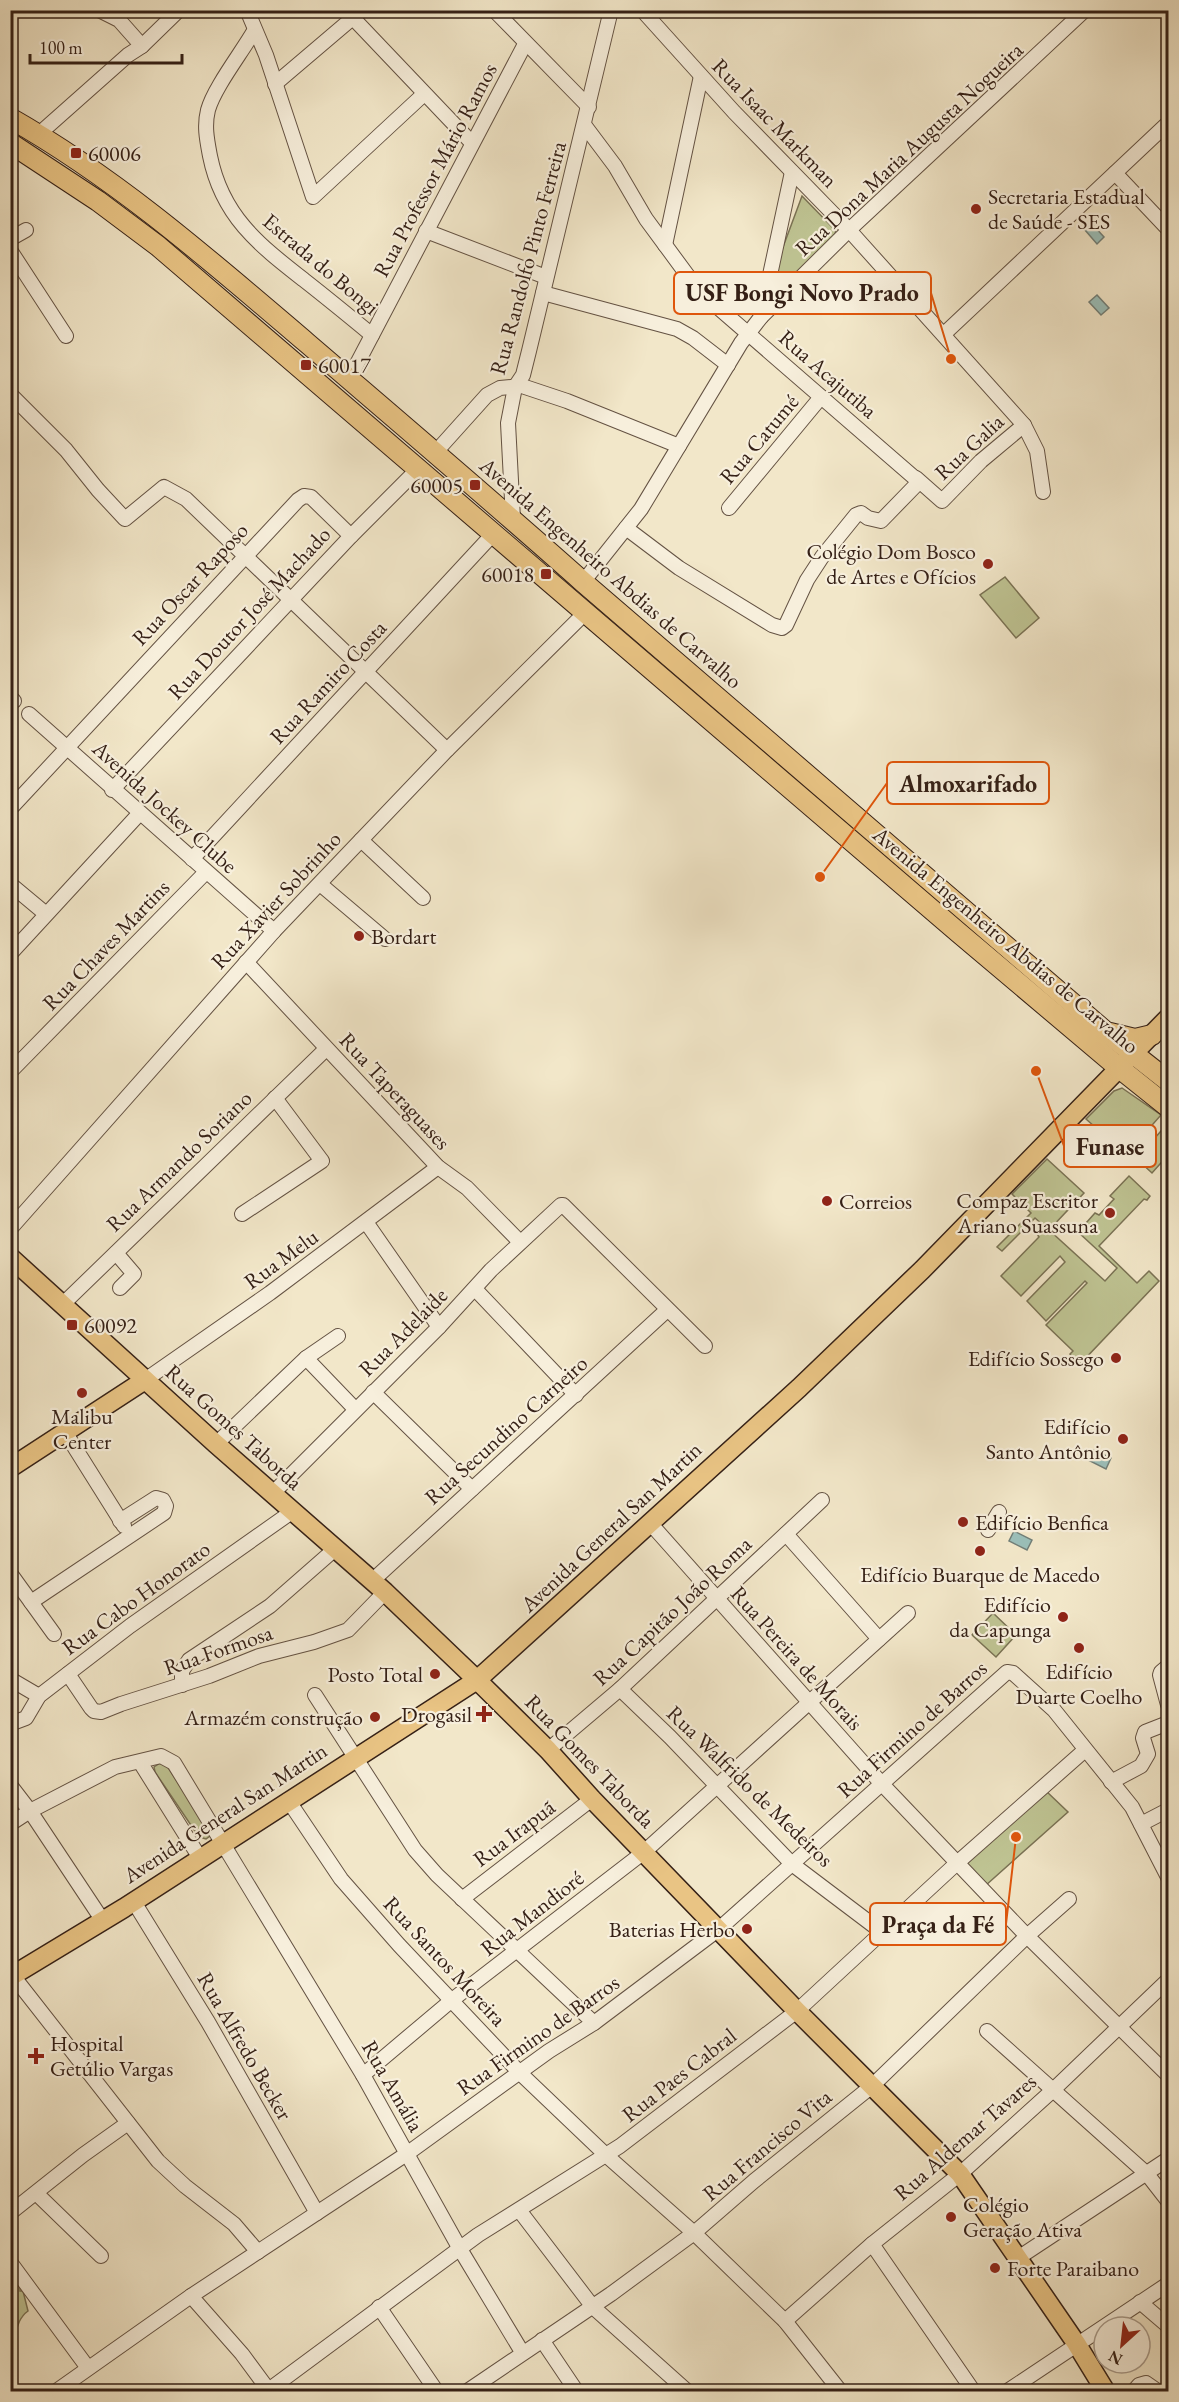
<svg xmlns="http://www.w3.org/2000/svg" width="1179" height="2402" viewBox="0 0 1179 2402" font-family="'EB Garamond',serif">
<rect width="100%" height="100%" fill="#f2e7c9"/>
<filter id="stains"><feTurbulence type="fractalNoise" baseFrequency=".00333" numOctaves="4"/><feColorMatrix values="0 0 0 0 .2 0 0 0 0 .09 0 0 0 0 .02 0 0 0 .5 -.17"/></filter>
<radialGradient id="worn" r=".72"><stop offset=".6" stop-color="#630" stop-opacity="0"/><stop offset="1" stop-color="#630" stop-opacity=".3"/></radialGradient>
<g fill="#bfc493" stroke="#7a7254" stroke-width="1.5">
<polygon points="802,196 835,230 836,237 784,288 776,289 770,282"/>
<polygon points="1005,577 1039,618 1016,638 980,595"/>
<polygon points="1122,1088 1161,1115 1132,1148 1139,1156 1168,1123 1168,1155 1152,1173 1125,1148 1122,1151 1086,1119 1114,1091"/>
<polygon points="1047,1159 1084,1193 1049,1230 1105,1281 1117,1268 1078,1232 1095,1213 1099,1215 1114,1199 1110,1196 1129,1176 1150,1196 1147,1200 1144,1199 1099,1246 1137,1283 1149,1271 1159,1281 1079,1365 1070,1354 1073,1351 1046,1325 1087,1283 1085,1281 1046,1321 1027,1301 1065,1262 1060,1256 1021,1296 1001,1276 1039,1237 1037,1234 1044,1226 1035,1218 1002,1251 997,1247 1031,1213 1012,1194"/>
<polygon points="993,1613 1016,1635 996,1657 972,1635"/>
<polygon points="160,1763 167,1766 210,1831 210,1836 206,1839 199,1837 155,1772 154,1767"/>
<polygon points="1045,1790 1068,1812 985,1886 964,1862"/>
<path d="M10 2271 20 2287V2291H23L28 2311C21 2316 16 2326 16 2335L11 2339Z"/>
</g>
<g fill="#9bbfb9" stroke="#727f78" stroke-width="1.5">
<polygon points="1092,224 1104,237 1097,244 1085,230"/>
<polygon points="1097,295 1109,308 1101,315 1089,302"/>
<polygon points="1093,1450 1111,1458 1106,1469 1088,1460"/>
<polygon points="1014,1531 1032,1540 1027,1550 1009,1541"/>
</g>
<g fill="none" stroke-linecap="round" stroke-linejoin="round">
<defs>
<g id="minor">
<polyline points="99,10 119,20 142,46"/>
<polyline points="247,10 266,55 313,197 424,94"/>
<polyline points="494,10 589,107"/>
<polyline points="642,10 734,112 849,230 1024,425 1037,451 1043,492"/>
<polyline points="353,18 472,143"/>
<path d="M254 31C242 52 214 88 208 110 204 126 207 140 210 156 222 216 258 244 304 280 327 298 349 316 372 335"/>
<polyline points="275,84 362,10"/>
<polyline points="585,126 615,166 646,219 699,291 917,480 916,485 881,521 868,518 861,513 856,515 822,557 807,580 786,625 782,628 772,625 679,568 626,528"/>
<polyline points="39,134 128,55 142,46 179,10"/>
<polyline points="1115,173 1168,229"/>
<polyline points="426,231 546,277"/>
<polyline points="10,239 26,230"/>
<polyline points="665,245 701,76"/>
<polyline points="10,250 66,336"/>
<polyline points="543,293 677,329 693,338 728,365"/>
<polyline points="761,317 792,172"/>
<polyline points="944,334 1168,123"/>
<polyline points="349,379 525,44"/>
<polyline points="10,394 66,450 98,490 125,519 164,487 186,499 447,750"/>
<polyline points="434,454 487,395 500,388 522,386 567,401 679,446"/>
<polyline points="916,478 942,501 981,461 1024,425"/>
<polyline points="729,508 821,397"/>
<polyline points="513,519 508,423 515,387 523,375 529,351 611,10"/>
<polyline points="583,582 641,509 741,343 761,317 849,230 1085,10"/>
<polyline points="10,697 14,701"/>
<polyline points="29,714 274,931"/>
<polyline points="112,790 351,536 419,468"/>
<polyline points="10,809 298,500 304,496 311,497 351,536"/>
<polyline points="361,840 423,898"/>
<polyline points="192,859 494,533"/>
<polyline points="10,884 46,914"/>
<polyline points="320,884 385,939"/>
<polyline points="10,954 139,814"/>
<polyline points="246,962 438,1167 467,1188 520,1242"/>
<polyline points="10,1072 206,872"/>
<polyline points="242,1214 322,1161 275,1098"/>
<polyline points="366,1222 439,1327"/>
<polyline points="10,1229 274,931 447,750 586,612"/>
<polyline points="116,1253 134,1274 120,1288"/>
<polyline points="475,1289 576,1395"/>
<polyline points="63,1304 326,1049"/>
<polyline points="306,1358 355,1409"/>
<polyline points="145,1380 270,1293 438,1167"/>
<polyline points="373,1392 472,1489"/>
<polyline points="65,1432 124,1526"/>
<polyline points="216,1444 306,1358 338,1336"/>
<polyline points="273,1493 439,1327 491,1270 561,1205 563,1205 705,1346"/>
<polyline points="650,1523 881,1783 1027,1936 1168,2075"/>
<polyline points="988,1530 999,1512"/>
<polyline points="786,1534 879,1639"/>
<polyline points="10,1573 54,1634"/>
<polyline points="372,1581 667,1310"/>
<polyline points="31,1602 164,1513 166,1506 163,1500 156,1498 120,1521"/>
<polyline points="1168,1666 1161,1672 1160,1675 1168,1705"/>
<polyline points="68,1674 91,1708 94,1711 101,1712 121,1704 209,1676 259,1656 314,1642 348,1630 385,1592"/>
<polyline points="10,1679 39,1696"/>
<polyline points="182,1685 182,1671 189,1660 270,1606 335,1549"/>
<polyline points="620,1689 670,1737 792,1864 882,1932"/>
<polyline points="315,1695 415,1850 437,1875 594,2023"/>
<polyline points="10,1724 26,1718 39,1696 130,1626 293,1511"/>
<polyline points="548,1750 620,1689 822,1500"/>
<polyline points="140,1762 200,1858"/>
<polyline points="1111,1782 1141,1766 1148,1754 1143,1738 1145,1732 1168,1723"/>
<polyline points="10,1785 30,1811 103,1921"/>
<polyline points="288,1800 341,1879 399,1945 520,2073 607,2156 694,2233 785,2321 841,2392"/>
<polyline points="10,1824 30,1811 115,1767 161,1756 174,1763 363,2075 460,2249 522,2352"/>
<polyline points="1141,1824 1168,1810"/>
<polyline points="462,1899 592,1799"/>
<polyline points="134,1902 208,2022 317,2213"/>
<polyline points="10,1972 158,2161 185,2186 234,2224 258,2252"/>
<polyline points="987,2031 1147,2174 1168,2201"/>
<polyline points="363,2075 452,2000 644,1852 908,1613"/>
<polyline points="37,2194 101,2256"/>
<polyline points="519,2210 593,2307 688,2392"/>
<polyline points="10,2213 83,2155 128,2123"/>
<polyline points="872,2244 974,2392"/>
<polyline points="1018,2258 1168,2159"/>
<polyline points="10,2262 88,2368"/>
<polyline points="191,2296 242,2354 270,2392"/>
<polyline points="1140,2302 1168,2326"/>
<polyline points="379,2307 437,2392"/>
<polyline points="785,2321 872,2244 960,2174 1052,2091 1168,1980"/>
<polyline points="542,2340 577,2392"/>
<polyline points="55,2392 191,2296 408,2153 549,2051 594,2023 719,1929 1007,1672 1013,1673 1054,1710 1132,1807 1168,1877"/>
<polyline points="266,2392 478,2235 620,2146 797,2011 957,1863 1085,1750"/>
<polyline points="466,2392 611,2294 694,2233 754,2181 872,2086 1027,1936 1069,1899"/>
<polyline points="1006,2392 1168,2284"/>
<polyline points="1133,2392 1139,2385 1146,2383 1159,2392"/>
</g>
<g id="major">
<polyline points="10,1257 216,1444 385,1592 477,1680 548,1750 592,1799 797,2011 960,2174 1076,2343 1106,2392"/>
<polyline points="10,1468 145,1380"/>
<polyline points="10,1977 124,1908 477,1680 799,1388 922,1270 1168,1018"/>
</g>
<g id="highway">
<path d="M10 118C119 180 212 262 307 343 399 422 492 501 583 582L1107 1033 1168 1081"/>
<polyline points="10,143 98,201 158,246 959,933 1118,1067 1168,1107"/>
<polyline points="1110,1033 1135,1039 1152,1035"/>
</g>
</defs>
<use href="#minor" stroke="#645243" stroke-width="16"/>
<use href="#major" stroke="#352016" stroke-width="21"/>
<use href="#highway" stroke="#352016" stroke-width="22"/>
<use href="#minor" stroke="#f7efdc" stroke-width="14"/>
<use href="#major" stroke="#e9c484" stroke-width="18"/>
<use href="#highway" stroke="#e9c484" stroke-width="20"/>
</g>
<g fill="#8f2418" stroke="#f7efdc" stroke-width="2">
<rect x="70" y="147" width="12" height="12" rx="3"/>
<circle cx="976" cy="209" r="6"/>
<rect x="300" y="359" width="12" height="12" rx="3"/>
<rect x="469" y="479" width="12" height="12" rx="3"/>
<circle cx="988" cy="564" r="6"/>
<rect x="540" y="568" width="12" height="12" rx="3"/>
<circle cx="359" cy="936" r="6"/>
<circle cx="827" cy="1201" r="6"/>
<circle cx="1110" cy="1213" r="6"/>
<rect x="66" y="1319" width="12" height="12" rx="3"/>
<circle cx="1116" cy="1358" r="6"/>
<circle cx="82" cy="1393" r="6"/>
<circle cx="1123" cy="1439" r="6"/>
<circle cx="963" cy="1522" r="6"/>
<circle cx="980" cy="1551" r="6"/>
<circle cx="1063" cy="1617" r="6"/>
<circle cx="1079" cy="1648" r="6"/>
<circle cx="435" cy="1674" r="6"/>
<path d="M481 1705h6v6h6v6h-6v6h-6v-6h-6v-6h6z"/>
<circle cx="375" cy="1717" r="6"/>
<circle cx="747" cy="1929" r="6"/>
<path d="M33 2047h6v6h6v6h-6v6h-6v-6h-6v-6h6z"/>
<circle cx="951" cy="2217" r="6"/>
<circle cx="995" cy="2268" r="6"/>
</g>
<g text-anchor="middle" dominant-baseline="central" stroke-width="4.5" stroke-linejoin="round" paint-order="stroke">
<g font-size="22" fill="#352016" stroke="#f7efdc">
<text transform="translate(775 123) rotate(46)">Rua Isaac Markman</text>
<text transform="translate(909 149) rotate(-43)">Rua Dona Maria Augusta Nogueira</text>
<text transform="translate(435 170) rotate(-62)">Rua Professor Mário Ramos</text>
<text transform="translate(528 258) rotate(-75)">Rua Randolfo Pinto Ferreira</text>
<text transform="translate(321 264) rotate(40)">Estrada do Bongi</text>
<text transform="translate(828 374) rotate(41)">Rua Acajutiba</text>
<text transform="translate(759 439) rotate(-50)">Rua Catumé</text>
<text transform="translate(969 447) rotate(-43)">Rua Galia</text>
<text transform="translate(611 573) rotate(41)">Avenida Engenheiro Abdias de Carvalho</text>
<text transform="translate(190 584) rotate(-47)">Rua Oscar Raposo</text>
<text transform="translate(249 613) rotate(-47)">Rua Doutor José Machado</text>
<text transform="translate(328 682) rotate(-47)">Rua Ramiro Costa</text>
<text transform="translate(165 807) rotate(42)">Avenida Jockey Clube</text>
<text transform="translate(276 900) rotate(-47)">Rua Xavier Sobrinho</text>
<text transform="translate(1006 940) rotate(40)">Avenida Engenheiro Abdias de Carvalho</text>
<text transform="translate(106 945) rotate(-46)">Rua Chaves Martins</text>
<text transform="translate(395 1091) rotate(47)">Rua Taperaguases</text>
<text transform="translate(179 1161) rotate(-44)">Rua Armando Soriano</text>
<text transform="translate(281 1259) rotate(-36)">Rua Melu</text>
<text transform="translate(403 1332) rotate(-45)">Rua Adelaide</text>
<text transform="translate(234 1427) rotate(42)">Rua Gomes Taborda</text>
<text transform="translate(506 1430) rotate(-42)">Rua Secundino Carneiro</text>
<text transform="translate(611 1527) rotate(-43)">Avenida General San Martin</text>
<text transform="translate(136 1598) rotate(-36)">Rua Cabo Honorato</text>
<text transform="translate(672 1611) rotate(-43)">Rua Capitão João Roma</text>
<text transform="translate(218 1650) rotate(-19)">Rua Formosa</text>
<text transform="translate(797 1658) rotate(48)">Rua Pereira de Morais</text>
<text transform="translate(912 1729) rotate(-42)">Rua Firmino de Barros</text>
<text transform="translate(590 1761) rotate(46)">Rua Gomes Taborda</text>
<text transform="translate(750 1786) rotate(44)">Rua Walfrido de Medeiros</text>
<text transform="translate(225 1813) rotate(-33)">Avenida General San Martin</text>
<text transform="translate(514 1833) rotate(-37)">Rua Irapuã</text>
<text transform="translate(532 1913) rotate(-38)">Rua Mandioré</text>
<text transform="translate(445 1961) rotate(47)">Rua Santos Moreira</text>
<text transform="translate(538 2035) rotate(-35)">Rua Firmino de Barros</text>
<text transform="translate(245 2046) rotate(60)">Rua Alfredo Becker</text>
<text transform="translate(679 2075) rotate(-38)">Rua Paes Cabral</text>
<text transform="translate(393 2086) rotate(60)">Rua Amália</text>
<text transform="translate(965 2137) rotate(-41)">Rua Aldemar Tavares</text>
<text transform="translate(767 2145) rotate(-40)">Rua Francisco Vita</text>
</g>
<g font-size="22" fill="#352016" stroke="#f7efdc" text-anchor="end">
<text x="88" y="153" text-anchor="start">60006</text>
<text x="988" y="196" text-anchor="start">Secretaria Estadual<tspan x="988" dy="25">de Saúde - SES</tspan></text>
<text x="318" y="365" text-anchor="start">60017</text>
<text x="463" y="485">60005</text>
<text x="976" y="551">Colégio Dom Bosco<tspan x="976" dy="25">de Artes e Ofícios</tspan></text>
<text x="534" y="574">60018</text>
<text x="371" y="936" text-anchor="start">Bordart</text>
<text x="1098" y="1200">Compaz Escritor<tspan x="1098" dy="25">Ariano Suassuna</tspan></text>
<text x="839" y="1201" text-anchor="start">Correios</text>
<text x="84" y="1325" text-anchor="start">60092</text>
<text x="1104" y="1358">Edifício Sossego</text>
<text x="82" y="1416" text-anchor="middle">Malibu<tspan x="82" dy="25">Center</tspan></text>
<text x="1111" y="1426">Edifício<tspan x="1111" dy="25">Santo Antônio</tspan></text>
<text x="975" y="1522" text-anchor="start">Edifício Benfica</text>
<text x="980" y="1574" text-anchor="middle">Edifício Buarque de Macedo</text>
<text x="1051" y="1604">Edifício<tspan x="1051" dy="25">da Capunga</tspan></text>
<text x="1079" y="1671" text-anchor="middle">Edifício<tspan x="1079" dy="25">Duarte Coelho</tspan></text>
<text x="423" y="1674">Posto Total</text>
<text x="472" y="1714">Drogasil</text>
<text x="363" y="1717">Armazém construção</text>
<text x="735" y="1929">Baterias Herbo</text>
<text x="50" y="2043" text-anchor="start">Hospital<tspan x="50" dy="25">Getúlio Vargas</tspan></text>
<text x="963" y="2204" text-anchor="start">Colégio<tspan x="963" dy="25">Geração Ativa</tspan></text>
<text x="1007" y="2268" text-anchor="start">Forte Paraibano</text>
</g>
</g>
<path fill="none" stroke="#df560c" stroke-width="2" d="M951 359L931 293M820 877L887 783M1036 1071L1064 1146M1016 1837L1006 1924"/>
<g fill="#df560c" stroke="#f7efdc" stroke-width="2">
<circle cx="951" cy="359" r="6"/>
<circle cx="820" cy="877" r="6"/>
<circle cx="1036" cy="1071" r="6"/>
<circle cx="1016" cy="1837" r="6"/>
</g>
<g fill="#f7efdc" stroke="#df560c" stroke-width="2">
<rect x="674" y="272" width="257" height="42" rx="6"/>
<rect x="887" y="762" width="162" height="42" rx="6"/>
<rect x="1064" y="1125" width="92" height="42" rx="6"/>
<rect x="870" y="1903" width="136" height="42" rx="6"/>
</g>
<g font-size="24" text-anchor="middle" font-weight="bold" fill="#352016">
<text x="802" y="301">USF Bongi Novo Prado</text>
<text x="968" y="792">Almoxarifado</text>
<text x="1110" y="1155">Funase</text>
<text x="938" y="1933">Praça da Fé</text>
</g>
<rect width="1179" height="2402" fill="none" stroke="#f2e7c9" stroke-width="36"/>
<rect x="12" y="12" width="1155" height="2378" fill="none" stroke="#352016" stroke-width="3"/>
<rect x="18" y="18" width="1143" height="2366" fill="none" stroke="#352016" stroke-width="1.5"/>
<g transform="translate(1122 2345) rotate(207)"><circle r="28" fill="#f7efdc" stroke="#a99c8d" stroke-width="1.5"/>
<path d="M0-4.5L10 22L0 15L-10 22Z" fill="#8f2418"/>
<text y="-9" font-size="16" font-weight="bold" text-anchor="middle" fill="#352016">N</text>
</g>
<path d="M30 54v9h152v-9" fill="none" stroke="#352016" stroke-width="3"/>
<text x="39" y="54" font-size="18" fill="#352016" stroke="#f7efdc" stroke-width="4.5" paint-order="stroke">100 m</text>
<rect width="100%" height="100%" filter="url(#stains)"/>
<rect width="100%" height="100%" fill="url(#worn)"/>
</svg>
